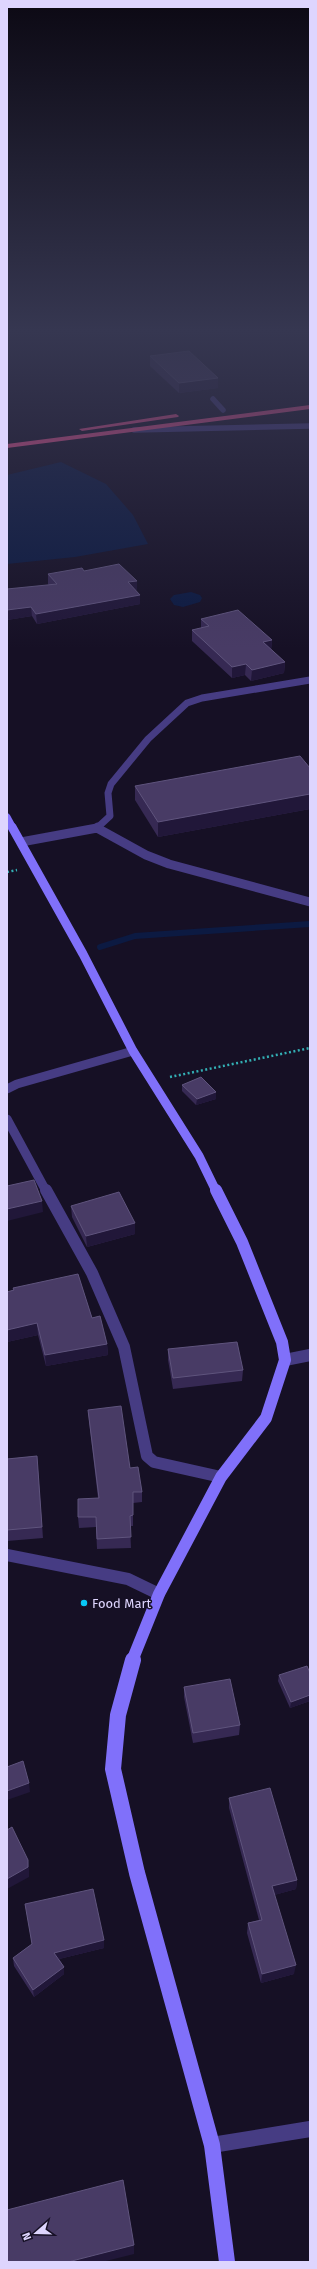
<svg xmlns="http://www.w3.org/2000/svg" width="317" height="2269" viewBox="0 0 317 2269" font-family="'Fira Sans',sans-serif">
<rect width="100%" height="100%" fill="#161025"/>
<g fill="#0c1a42">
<polygon points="61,462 106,484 133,515 148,544 75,557 7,564 7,475"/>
<polygon points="191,592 200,595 202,598 200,602 183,607 174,605 170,599 174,595"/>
</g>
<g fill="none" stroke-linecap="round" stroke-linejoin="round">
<polyline stroke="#0c1a42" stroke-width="6" points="100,947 135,936 310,924"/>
<g stroke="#33afb4" stroke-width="2.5" stroke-dasharray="2 2.5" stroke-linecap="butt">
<polyline points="7,872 17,870"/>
<polyline points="170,1077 310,1048"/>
</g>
<polyline stroke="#463c83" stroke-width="5.5" points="213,399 223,410"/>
<polyline stroke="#463c83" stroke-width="7" points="97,828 110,816 108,793 111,784 148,739 187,703 202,698 310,680"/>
<g stroke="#463c83" stroke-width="9">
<polyline points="97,828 98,827"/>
<polyline points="21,842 97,828 146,855 169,864 310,902"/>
</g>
<polyline stroke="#463c83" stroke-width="5.5" points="134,430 310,426"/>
<g stroke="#463c83" stroke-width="9">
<polyline points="7,1089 17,1084 133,1051"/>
<polyline points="7,1119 46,1191"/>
</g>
<g stroke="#463c83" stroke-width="12">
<polyline points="46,1190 92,1273 124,1347 147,1456 154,1462 221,1477"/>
<polyline points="285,1360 310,1355"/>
<polyline points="7,1555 128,1579 159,1594"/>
</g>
<polyline stroke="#463c83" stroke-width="16" points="212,2145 310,2129"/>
<polyline stroke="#8070fa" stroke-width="7" points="7,817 13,828"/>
<polyline stroke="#8070fa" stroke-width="9" points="12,827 83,954 133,1051 199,1156 216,1191"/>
<polyline stroke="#8070fa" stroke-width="12" points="132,1661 159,1594 221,1477 266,1418 285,1360 282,1342 242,1242 216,1190"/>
<polyline stroke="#8070fa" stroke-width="16" points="133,1660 118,1715 113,1769 137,1873 212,2145 227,2262"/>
<g fill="#f95594" fill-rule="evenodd">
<polygon points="310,405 310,409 7,448 7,444"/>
<polygon points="176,414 179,416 178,417 82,431 79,429"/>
</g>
</g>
<g fill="#362953">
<polygon points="150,356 218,388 179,393 150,366"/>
<polygon points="84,571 137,590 136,590 140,604 37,624 32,616 7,620 49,585 48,584 48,574"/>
<polygon points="201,619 272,640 271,650 285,662 284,673 251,681 245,675 232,678 192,641 192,630 201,628"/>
<polygon points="310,768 310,809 158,837 135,800 135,786"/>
<polygon points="182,1085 216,1092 216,1099 196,1105 182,1091"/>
<polygon points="71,1206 135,1223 135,1234 87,1247 72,1217"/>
<polygon points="13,1288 92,1318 107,1344 108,1355 46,1366 38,1335 7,1342 7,1292 14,1290"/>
<polygon points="168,1349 243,1370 242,1381 173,1389 168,1360"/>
<polygon points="88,1410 130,1468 142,1492 142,1502 133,1503 133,1526 130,1526 131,1548 97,1549 96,1527 79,1528 78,1517 98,1498 89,1421"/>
<polygon points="37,1456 43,1538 7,1541 7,1459"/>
<polygon points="310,1673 310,1701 290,1708 278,1681 279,1675"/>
<polygon points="184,1687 240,1725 239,1735 193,1743 184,1697"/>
<polygon points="229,1798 297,1880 296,1889 274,1895 294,1974 261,1983 247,1933 248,1923 259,1920 229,1808"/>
<polygon points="25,1904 104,1940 104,1948 59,1959 64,1967 64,1974 34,1997 14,1966 13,1958 32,1944"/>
</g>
<g fill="#211739">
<polygon points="218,378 218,388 179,393 179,383"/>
<polygon points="137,581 137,590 128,592 128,582"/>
<polygon points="140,595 140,604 37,624 36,614"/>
<polygon points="31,607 32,616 7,620 7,610"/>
<polygon points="272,640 271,651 263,642"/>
<polygon points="285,662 284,673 251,681 252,670"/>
<polygon points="246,664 245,675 232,678 232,667"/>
<polygon points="310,794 310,809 158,837 158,822"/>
<polygon points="216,1092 216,1099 196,1105 197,1099"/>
<polygon points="42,1201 43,1212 7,1221 7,1209"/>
<polygon points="135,1223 135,1234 87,1247 86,1236"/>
<polygon points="37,1323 38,1335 7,1342 7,1330"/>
<polygon points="107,1344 108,1355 46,1366 45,1355"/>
<polygon points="310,1695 310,1701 290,1708 291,1702"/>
<polygon points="29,1783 30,1792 7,1800 7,1791"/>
<polygon points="28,1860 29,1869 29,1877 7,1889 7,1879"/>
<polygon points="297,1880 296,1889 271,1896 272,1886"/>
<polygon points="104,1940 104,1948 55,1960 54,1953"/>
<polygon points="296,1965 294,1974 261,1983 262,1974"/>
<polygon points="64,1967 64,1974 34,1997 33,1990"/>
<polygon points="134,2245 134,2254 102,2262 68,2262"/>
</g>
<g fill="#483b65" stroke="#5f547d">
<polygon points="189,351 218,378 179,383 150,356"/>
<polygon points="119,564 137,581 128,582 140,595 36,614 31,607 7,610 7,589 57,584 48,574 82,568 84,571"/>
<polygon points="238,610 272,640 263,642 285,662 252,670 246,664 232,667 192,630 209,626 201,619"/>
<polygon points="300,756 310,768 310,794 158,822 135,786"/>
<polygon points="201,1077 216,1092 197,1099 182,1085"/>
<polygon points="34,1180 42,1201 7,1209 7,1186"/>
<polygon points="119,1192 135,1223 86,1236 71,1206"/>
<polygon points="78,1274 92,1318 100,1316 107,1344 45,1355 37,1323 7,1330 7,1292 14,1290 13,1288"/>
<polygon points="237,1342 243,1370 173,1378 168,1349"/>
<polygon points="121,1406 130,1468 138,1467 142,1492 133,1492 133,1515 130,1516 131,1537 97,1539 96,1517 78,1517 78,1499 99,1498 88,1410"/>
<polygon points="37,1456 42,1527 7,1530 7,1459"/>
<polygon points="307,1666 310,1673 310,1695 291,1702 279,1675"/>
<polygon points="230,1679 240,1725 193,1733 184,1687"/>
<polygon points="23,1761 29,1783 7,1791 7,1767"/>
<polygon points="270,1788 297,1880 272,1886 296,1965 262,1974 248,1923 262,1920 229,1798"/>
<polygon points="12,1827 28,1860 28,1867 7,1879 7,1830"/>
<polygon points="93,1889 104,1940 54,1953 64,1967 33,1990 13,1958 32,1944 25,1904"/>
<polygon points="123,2180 134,2245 68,2262 7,2262 7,2210"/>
</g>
<linearGradient id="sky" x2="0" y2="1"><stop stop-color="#0c0914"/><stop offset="0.51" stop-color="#363751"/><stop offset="1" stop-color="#363751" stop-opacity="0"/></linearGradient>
<rect width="317" height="649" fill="url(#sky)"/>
<circle fill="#08c8f7" stroke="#161025" stroke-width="1.5" cx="84" cy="1603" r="4"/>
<g text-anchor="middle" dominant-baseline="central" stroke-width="3" stroke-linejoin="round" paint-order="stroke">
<g font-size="13" fill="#ded5fe" stroke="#161025" text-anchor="start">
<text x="92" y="1603">Food Mart</text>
</g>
</g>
<rect width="317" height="2269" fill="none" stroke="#ded5fe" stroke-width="16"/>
<g transform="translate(36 2233) rotate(250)" stroke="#161025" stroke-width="3" paint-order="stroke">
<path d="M0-3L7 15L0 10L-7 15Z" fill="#ded5fe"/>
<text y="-6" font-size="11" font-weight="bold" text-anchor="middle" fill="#ded5fe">N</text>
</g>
</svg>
